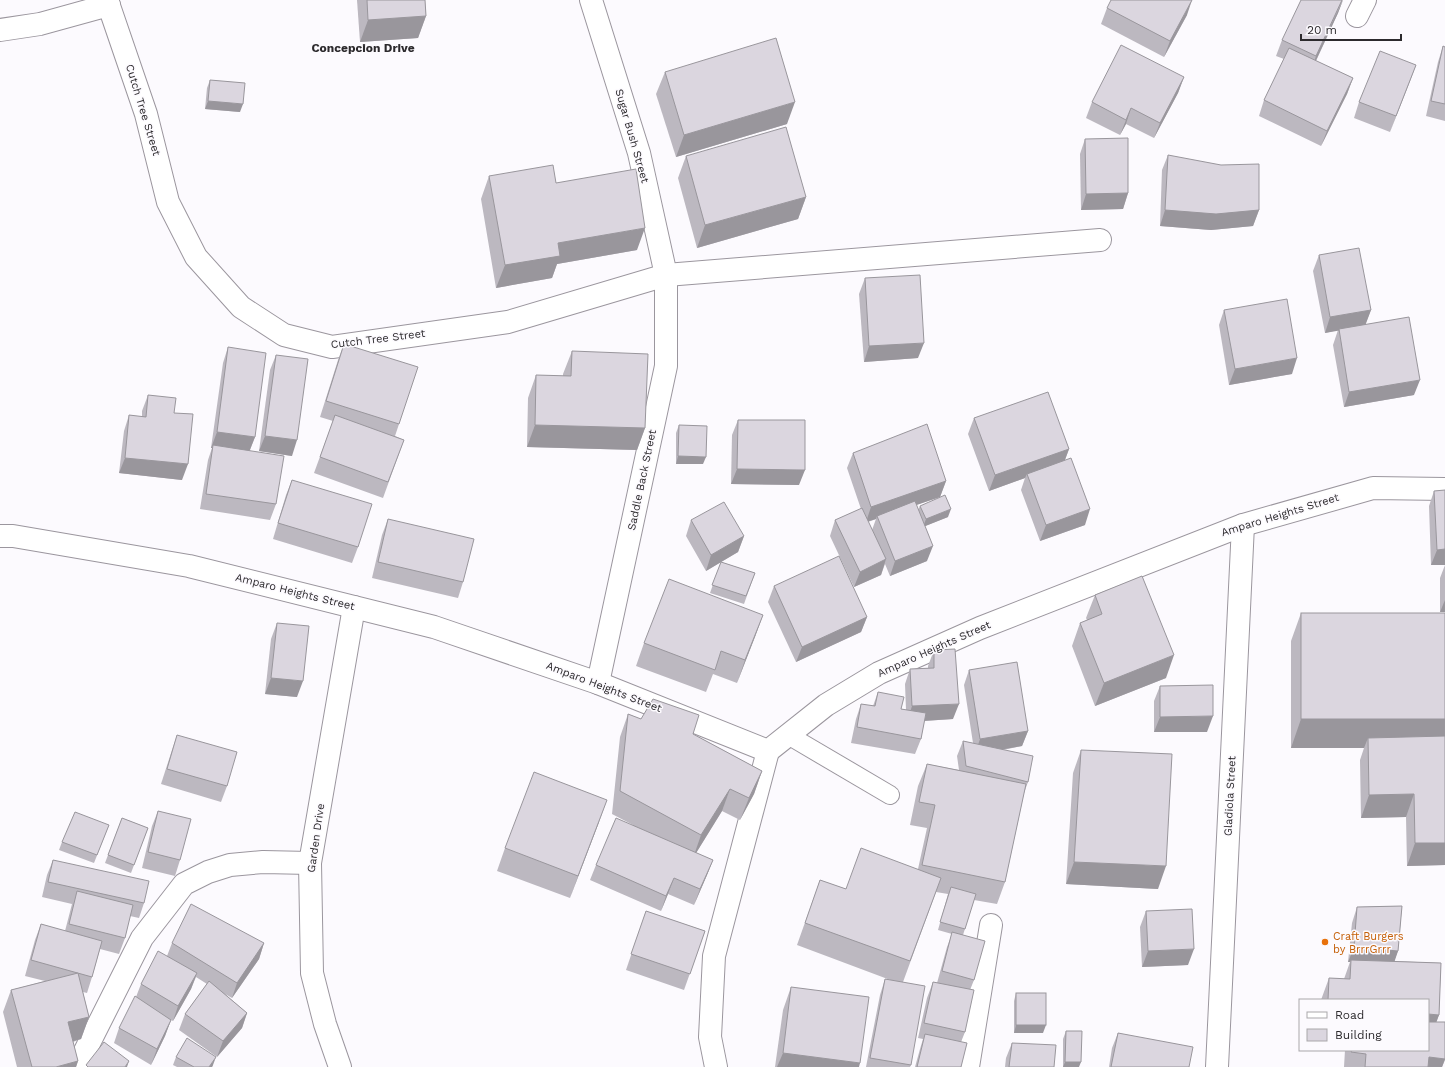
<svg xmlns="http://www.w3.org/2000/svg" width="1445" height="1067" viewBox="0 0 1445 1067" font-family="'Work Sans',sans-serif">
<rect width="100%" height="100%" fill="#fcfafe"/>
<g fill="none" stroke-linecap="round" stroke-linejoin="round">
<defs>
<polyline id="service" points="788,735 890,795"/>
<g id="minor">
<polyline points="107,0 146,114 168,202 196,257 241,307 284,335 332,347 508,322 666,275 1100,240"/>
<polyline points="591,0 639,153 666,275 666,366 598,683"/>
<polyline points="1357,16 1365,0"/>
<polyline points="0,30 40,24 109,5"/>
<polyline points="0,536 13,536 189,566 434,627 598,683 768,751 826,705 879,673 980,628 1243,525 1373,488 1445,489"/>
<polyline points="77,1067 142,938 184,884 208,872 230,865 263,862 310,863"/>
<polyline points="340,1067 325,1024 312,973 310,863 354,607"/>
<polyline points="716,1067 710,1037 714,956 768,751"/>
<polyline points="968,1067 991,925"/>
<polyline points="1217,1067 1243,525"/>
</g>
</defs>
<use href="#service" stroke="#9b969e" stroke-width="20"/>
<use href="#minor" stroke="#9b969e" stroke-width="24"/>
<use href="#service" stroke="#fff" stroke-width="18"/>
<use href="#minor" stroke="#fff" stroke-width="22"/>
</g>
<g fill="#bcb8c0" fill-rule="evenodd">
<polygon points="357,0 425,0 426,16 418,38 360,42"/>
<polygon points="1343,0 1338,13 1316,61 1353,78 1347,94 1321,146 1259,116 1264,100 1284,59 1276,56 1282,40"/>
<polygon points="1107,8 1187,15 1164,57 1101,24"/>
<polygon points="1443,46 1445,47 1445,121 1426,116 1438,62"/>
<polygon points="1416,65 1390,132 1354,118 1359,102"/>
<polygon points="665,72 787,124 676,157 656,94"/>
<polygon points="1184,77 1178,93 1154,138 1126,124 1120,135 1086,118 1092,102"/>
<polygon points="210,80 240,112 205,109 207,88"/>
<polygon points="1085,139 1128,193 1123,209 1081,210 1080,154"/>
<polygon points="1168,155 1259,210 1253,226 1211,230 1160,226 1162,170"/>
<polygon points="686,156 806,197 798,219 697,248 678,178"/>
<polygon points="489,176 556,183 637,250 557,264 552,278 496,288 481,199"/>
<polygon points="1319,255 1371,310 1365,325 1414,395 1344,407 1333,345 1338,330 1325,333 1313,271"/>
<polygon points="865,278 918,358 864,362 859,294"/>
<polygon points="1224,310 1292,374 1229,385 1219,325"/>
<polygon points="344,344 399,424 395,436 404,440 383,498 314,473 333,421 320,417 338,360"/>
<polygon points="228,347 255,437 250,450 276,504 270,520 200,509 208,460 212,448 211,448 223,363"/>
<polygon points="572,351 645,428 637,450 527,447 528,398 536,375 563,376 563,374"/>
<polygon points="276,355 292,456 259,451 270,370"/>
<polygon points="148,395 174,413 182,480 119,473 124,431 129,415 142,417 142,411"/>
<polygon points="974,418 1069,449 1065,460 1085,525 1040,541 1021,490 1025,478 989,491 968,434"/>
<polygon points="738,420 799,485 731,484 732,435"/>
<polygon points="679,425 703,464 676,464 676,433"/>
<path d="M853 453 946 481 940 497 916 505 918 510 920 506 948 517 925 526 927 561 890 576 885 564 881 575 854 587 830 536 835 520 861 509 847 468ZM876 519 872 530 868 522Z"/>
<polygon points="292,480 358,547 352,563 273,539 286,495"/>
<polygon points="1445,490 1445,612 1440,612 1440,578 1445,565 1431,565 1429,506 1434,491"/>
<polygon points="388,519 463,582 458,598 372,578 382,535"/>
<polygon points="691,520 744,536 738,552 721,562 755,573 744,604 710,593 721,562 706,571 686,536"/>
<polygon points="774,586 867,617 861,632 796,662 768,602"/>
<polygon points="1095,595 1166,678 1095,706 1072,646 1080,623 1087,620 1086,618"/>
<polygon points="1301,613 1445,613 1445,865 1407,866 1406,817 1361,818 1360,760 1364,748 1291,748 1291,641"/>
<polygon points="763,615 737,683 713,674 706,692 636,666 644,643"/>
<polygon points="277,623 297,697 265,694 271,639"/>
<polygon points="934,650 953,719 924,721 921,739 915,754 851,743 856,719 861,704 873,706 878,692 901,709 906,710 905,684 910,669 928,668 928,666"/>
<polygon points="969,670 1028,731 1022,746 1003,750 1028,782 1024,793 1005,882 997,904 974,900 963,935 974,980 970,990 965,1032 961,1042 961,1067 915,1067 920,1049 923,1039 918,1038 927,998 933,982 937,983 947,947 952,934 938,930 948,894 936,892 903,982 911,1065 910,1067 866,1067 880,995 885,979 893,981 797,945 820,880 846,889 918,869 927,828 910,825 918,786 927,764 959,770 957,756 963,741 973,743 964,685"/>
<polygon points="1160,686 1207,732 1154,732 1154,701"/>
<polygon points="628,714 641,719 693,734 762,771 754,794 740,820 722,811 696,853 713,860 707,875 694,905 668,894 661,911 590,880 596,865 633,825 612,814 620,737"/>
<polygon points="177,735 227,786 221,802 161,784 172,750"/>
<polygon points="1081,750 1158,889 1066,884 1073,773"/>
<polygon points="158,811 180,860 175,876 142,868 152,826"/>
<polygon points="122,818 148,828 131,873 105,863"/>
<polygon points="599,822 570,898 497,871 505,848"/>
<polygon points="109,825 94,863 59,850 62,842"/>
<polygon points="53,860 144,903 139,918 130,916 125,938 119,954 100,949 92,977 87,993 83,992 89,1017 81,1039 73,1042 78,1061 76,1067 17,1067 3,1012 11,990 45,981 25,976 35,940 41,924 65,931 72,904 42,897 47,875"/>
<polygon points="1402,906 1398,951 1394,961 1441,963 1439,1015 1436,1022 1445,1022 1445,1060 1442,1067 1344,1067 1345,1050 1428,1050 1428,1000 1321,1000 1329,978 1344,979 1350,962 1348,962 1352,923 1357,907"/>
<polygon points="646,911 705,931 684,990 626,970"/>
<polygon points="1146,911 1188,965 1142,967 1140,927"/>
<polygon points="172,943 264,943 259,959 232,998 225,994 247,1013 242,1028 217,1057 179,1030 185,1014 207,984 196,977 191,989 173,1021 171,1020 165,1036 151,1065 114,1043 119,1028 136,997 141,984 167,956"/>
<polygon points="791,987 859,1067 775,1067 783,1010"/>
<polygon points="1016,993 1043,1033 1014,1033 1014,1001"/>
<polygon points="1066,1031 1079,1067 1063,1067 1063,1039"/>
<polygon points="1118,1033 1189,1067 1109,1067 1112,1048"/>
<polygon points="1012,1043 1054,1067 1005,1067 1006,1058"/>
<polygon points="176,1057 213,1065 212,1067 177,1067 173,1065"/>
</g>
<g fill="#99969c">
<polygon points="1192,0 1187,15 1164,57 1170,41"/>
<polygon points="1343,0 1338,13 1311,71 1316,56"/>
<polygon points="426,16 418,38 360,42 368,20"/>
<polygon points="1416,65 1410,81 1390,132 1396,116"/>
<polygon points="1184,77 1178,93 1154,138 1160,123"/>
<polygon points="1353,78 1347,94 1321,146 1327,131"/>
<polygon points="208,101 243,104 240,112 205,109"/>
<polygon points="795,102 787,124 676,157 684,135"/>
<polygon points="1131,108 1126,124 1120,135 1126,120"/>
<polygon points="1128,193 1123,209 1081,210 1086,194"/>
<polygon points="806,197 798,219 697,248 705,225"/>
<polygon points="1165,210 1259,210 1253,226 1211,230 1160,226"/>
<polygon points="645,228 637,250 557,264 552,278 496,288 505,265 558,243"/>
<polygon points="1371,310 1365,326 1325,333 1330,317"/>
<polygon points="924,343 918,358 864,362 869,346"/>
<polygon points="1297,358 1292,374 1229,385 1235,369"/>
<polygon points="1420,380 1414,395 1344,407 1349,392"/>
<polygon points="535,425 645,428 637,450 527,447"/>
<polygon points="217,432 255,437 249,452 213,445 212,448 211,448"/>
<polygon points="265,436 297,440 292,456 259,451"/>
<polygon points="1069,449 1063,465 1027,474 1025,478 989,491 995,475"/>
<polygon points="678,456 706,457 703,464 676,464"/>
<polygon points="125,458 188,464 182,480 119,473"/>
<polygon points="737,469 805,470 799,485 731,484"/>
<polygon points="946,481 940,497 878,518 877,516 876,519 866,522 871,507"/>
<polygon points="951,509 948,517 923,527 926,519"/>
<polygon points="1090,509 1085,525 1040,541 1046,525"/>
<polygon points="744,536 738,552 706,571 711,555"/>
<polygon points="933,546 927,561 890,576 895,561"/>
<polygon points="1445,549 1445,565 1431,565 1437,550"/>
<polygon points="886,559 881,575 854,587 860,572"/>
<polygon points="1445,600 1445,612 1440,612"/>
<polygon points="763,615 755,637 737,683 745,660"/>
<polygon points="867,617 861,632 796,662 802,647"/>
<polygon points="1174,655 1166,678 1095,706 1104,683"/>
<polygon points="271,678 303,681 297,697 265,694"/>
<polygon points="959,704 953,719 907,722 912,706"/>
<polygon points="1213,716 1207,732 1154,732 1160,717"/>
<polygon points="1301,719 1445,719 1445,748 1368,738 1364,748 1291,748"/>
<polygon points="1028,731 1022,746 975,754 980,739"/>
<polygon points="762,771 754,794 740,820 749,798"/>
<polygon points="730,789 722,811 693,858 701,835"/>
<polygon points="1414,794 1406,817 1361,818 1369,795"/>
<polygon points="607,800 599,822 570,898 578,876"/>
<polygon points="1415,843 1445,843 1445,865 1407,866"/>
<polygon points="713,860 707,875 694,905 700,889"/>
<polygon points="1074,862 1166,866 1158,889 1066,884"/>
<polygon points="674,878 668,894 661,911 666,896"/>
<polygon points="264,943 259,959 232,998 237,983"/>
<polygon points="1354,947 1398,951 1393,966 1351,960 1350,962 1348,962"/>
<polygon points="1194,949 1188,965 1142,967 1148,951"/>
<polygon points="197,973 191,989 173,1021 178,1006"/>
<polygon points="247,1013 242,1028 217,1057 223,1041"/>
<polygon points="1428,1014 1439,1015 1431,1037 1428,1037"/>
<polygon points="89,1017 81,1039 59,1045 68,1022"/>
<polygon points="171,1020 165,1036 151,1065 157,1049"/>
<polygon points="1016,1025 1046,1025 1043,1033 1014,1033"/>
<polygon points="783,1053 860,1063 859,1067 777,1067"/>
<polygon points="216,1057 213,1065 212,1067 209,1067"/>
<polygon points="1429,1057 1445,1059 1442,1067 1425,1067"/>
<polygon points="78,1061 76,1067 56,1067"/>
<polygon points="129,1061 127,1067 125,1067"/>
<polygon points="1065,1062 1081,1062 1079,1067 1063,1067"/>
</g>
<g fill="#dbd6df" stroke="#99969c">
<polygon points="367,0 425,0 426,16 368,20"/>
<polygon points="1111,0 1192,0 1170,41 1107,8"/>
<polygon points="1301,0 1342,0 1316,56 1282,40"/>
<polygon points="776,38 795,102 684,135 665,72"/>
<polygon points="1121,45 1184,77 1160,123 1131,108 1126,120 1092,102"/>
<polygon points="1443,46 1445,47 1445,104 1431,101"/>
<polygon points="1289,48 1353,78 1327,131 1264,100"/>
<polygon points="1380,51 1416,65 1396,116 1359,102"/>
<polygon points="210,80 245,83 243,104 208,101"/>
<polygon points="786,127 806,197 705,225 686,156"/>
<polygon points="1128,138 1128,193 1086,194 1085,139"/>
<polygon points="1168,155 1221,165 1259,164 1259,210 1216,214 1165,210"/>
<polygon points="553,165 556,183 636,169 645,228 558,243 560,256 505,265 489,176"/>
<polygon points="1359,248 1371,310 1330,317 1319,255"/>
<polygon points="920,275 924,343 869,346 865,278"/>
<polygon points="1287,299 1297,358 1235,369 1224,310"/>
<polygon points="1409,317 1420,380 1349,392 1339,329"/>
<polygon points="344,344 418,367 399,424 326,401"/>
<polygon points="228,347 266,353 255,437 217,432"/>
<polygon points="572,351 648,354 645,428 535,425 536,375 571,376"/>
<polygon points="276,355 308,359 297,440 265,436"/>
<polygon points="1048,392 1069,449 995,475 974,418"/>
<polygon points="148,395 176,398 174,413 193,414 188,464 125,458 129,415 146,417"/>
<polygon points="335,415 404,440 388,482 320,457"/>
<polygon points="738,420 805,420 805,470 737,469"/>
<polygon points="927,424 946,481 871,507 853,453"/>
<polygon points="679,425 707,426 706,457 678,456"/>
<polygon points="213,445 284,456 276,504 206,494"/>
<polygon points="1071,458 1090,509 1046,525 1027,474"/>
<polygon points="292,480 372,504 358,547 278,523"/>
<polygon points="1445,490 1445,549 1437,550 1434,491"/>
<polygon points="945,495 951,509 926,519 920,506"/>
<polygon points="915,501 933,546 895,561 877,516"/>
<polygon points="724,502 744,536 711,555 691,520"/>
<polygon points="862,508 886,559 860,572 835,520"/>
<polygon points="388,519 474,539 463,582 378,562"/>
<polygon points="839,556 867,617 802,647 774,586"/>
<polygon points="721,562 755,573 746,596 712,585"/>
<polygon points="1142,576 1174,655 1104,683 1080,623 1102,614 1095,595"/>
<polygon points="669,579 763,615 745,660 721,651 715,670 644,643"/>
<rect x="1301" y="613" width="144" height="106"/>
<polygon points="277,623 309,626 303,681 271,678"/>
<polygon points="955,649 959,704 912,706 910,669 934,668 934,650"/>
<polygon points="1017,662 1028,731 980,739 969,670"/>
<polygon points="1213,685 1213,716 1160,717 1160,686"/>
<polygon points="878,692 904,697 901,709 926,713 921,739 857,727 861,704 875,706"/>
<polygon points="653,699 699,715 693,734 762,771 749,798 730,789 701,835 620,791 628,714 641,719"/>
<polygon points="177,735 237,752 227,786 167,769"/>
<polygon points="1445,736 1445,843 1415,843 1414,794 1369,795 1368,738"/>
<polygon points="963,741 1033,756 1028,782 966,766"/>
<polygon points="1081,750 1172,754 1166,866 1074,862"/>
<polygon points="927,764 1026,784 1005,882 922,865 935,805 919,802"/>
<polygon points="534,772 607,800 578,876 505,848"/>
<polygon points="158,811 191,819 180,860 148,852"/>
<polygon points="75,812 109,825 97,855 62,842"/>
<polygon points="122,818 148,828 134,865 108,855"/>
<polygon points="616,818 713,860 700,889 674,878 666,896 596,865"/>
<polygon points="861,848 941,878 910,961 805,923 820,880 846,889"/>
<polygon points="53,860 149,881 144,903 48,882"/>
<polygon points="951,887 976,894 965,929 940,922"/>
<polygon points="77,891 133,905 125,938 69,924"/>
<polygon points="191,904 264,943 237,983 172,943"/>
<polygon points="1402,906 1398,951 1354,947 1357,907"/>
<polygon points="1192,909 1194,949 1148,951 1146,911"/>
<polygon points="646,911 705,931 690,974 631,954"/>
<polygon points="41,924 102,941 92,977 31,960"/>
<polygon points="952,932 985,941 974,980 942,971"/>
<polygon points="158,951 197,973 178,1006 141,984"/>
<polygon points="1351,960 1441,963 1439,1015 1428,1014 1428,1000 1328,1000 1329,978 1350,979"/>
<polygon points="78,973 89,1017 68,1022 78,1061 56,1067 32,1067 11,990"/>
<polygon points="885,979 925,986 911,1065 870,1058"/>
<polygon points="209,981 247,1013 223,1041 185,1014"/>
<polygon points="933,982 974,990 965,1032 924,1023"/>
<polygon points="791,987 869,997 860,1063 783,1053"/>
<rect x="1016" y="993" width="30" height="32"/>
<polygon points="135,996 171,1020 157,1049 119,1028"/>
<polygon points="1428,1022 1445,1022 1445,1059 1429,1057 1428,1067 1365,1067 1366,1054 1351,1052 1352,1050 1428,1050"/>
<polygon points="1066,1031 1082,1031 1081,1062 1065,1062"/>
<polygon points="1118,1033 1193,1047 1189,1067 1111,1067"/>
<polygon points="925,1034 967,1043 961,1067 917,1067"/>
<polygon points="187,1038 216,1057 209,1067 194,1067 176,1057"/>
<polygon points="104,1042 129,1061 125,1067 88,1067 86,1065"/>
<polygon points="1012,1043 1056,1045 1054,1067 1009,1067"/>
</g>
<circle fill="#e8710a" stroke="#fcfafe" stroke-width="1.5" cx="1325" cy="942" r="4"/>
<g text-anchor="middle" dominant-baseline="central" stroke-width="3" stroke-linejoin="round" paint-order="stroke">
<g font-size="11" fill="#2c2a2d" stroke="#fcfafe">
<text transform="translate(143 110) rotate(73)">Cutch Tree Street</text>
<text transform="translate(632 136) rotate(74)">Sugar Bush Street</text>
<text transform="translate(378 339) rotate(-7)">Cutch Tree Street</text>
<text transform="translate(642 480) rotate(-78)">Saddle Back Street</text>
<text transform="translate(1280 515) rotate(-17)">Amparo Heights Street</text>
<text transform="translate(295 592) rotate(14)">Amparo Heights Street</text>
<text transform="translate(934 649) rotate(-24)">Amparo Heights Street</text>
<text transform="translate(604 687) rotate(21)">Amparo Heights Street</text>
<text transform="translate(1230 796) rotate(-87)">Gladiola Street</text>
<text transform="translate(316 838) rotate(-82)">Garden Drive</text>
</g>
<g font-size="11" fill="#c56008" stroke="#fcfafe" text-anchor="start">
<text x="1333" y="936">Craft Burgers<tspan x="1333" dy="13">by BrrrGrrr</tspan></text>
</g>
<g font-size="12" font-weight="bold" fill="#2c2a2d" stroke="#fcfafe">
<text x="363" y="48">Concepcion Drive</text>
</g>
</g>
<rect x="1299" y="999" width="130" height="52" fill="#fcfafe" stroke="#a9a7aa"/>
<rect x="1307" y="1012" width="20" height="6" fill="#ffffff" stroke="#a9a7aa"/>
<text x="1335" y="1019" font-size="12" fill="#2c2a2d">Road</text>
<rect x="1307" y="1029" width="20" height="12" fill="#dbd6df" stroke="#a9a7aa"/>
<text x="1335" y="1039" font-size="12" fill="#2c2a2d">Building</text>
<path d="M1301 34v6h100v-6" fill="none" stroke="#2c2a2d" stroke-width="2"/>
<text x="1307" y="34" font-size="12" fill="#2c2a2d" stroke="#fcfafe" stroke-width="3" paint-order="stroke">20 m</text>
</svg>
